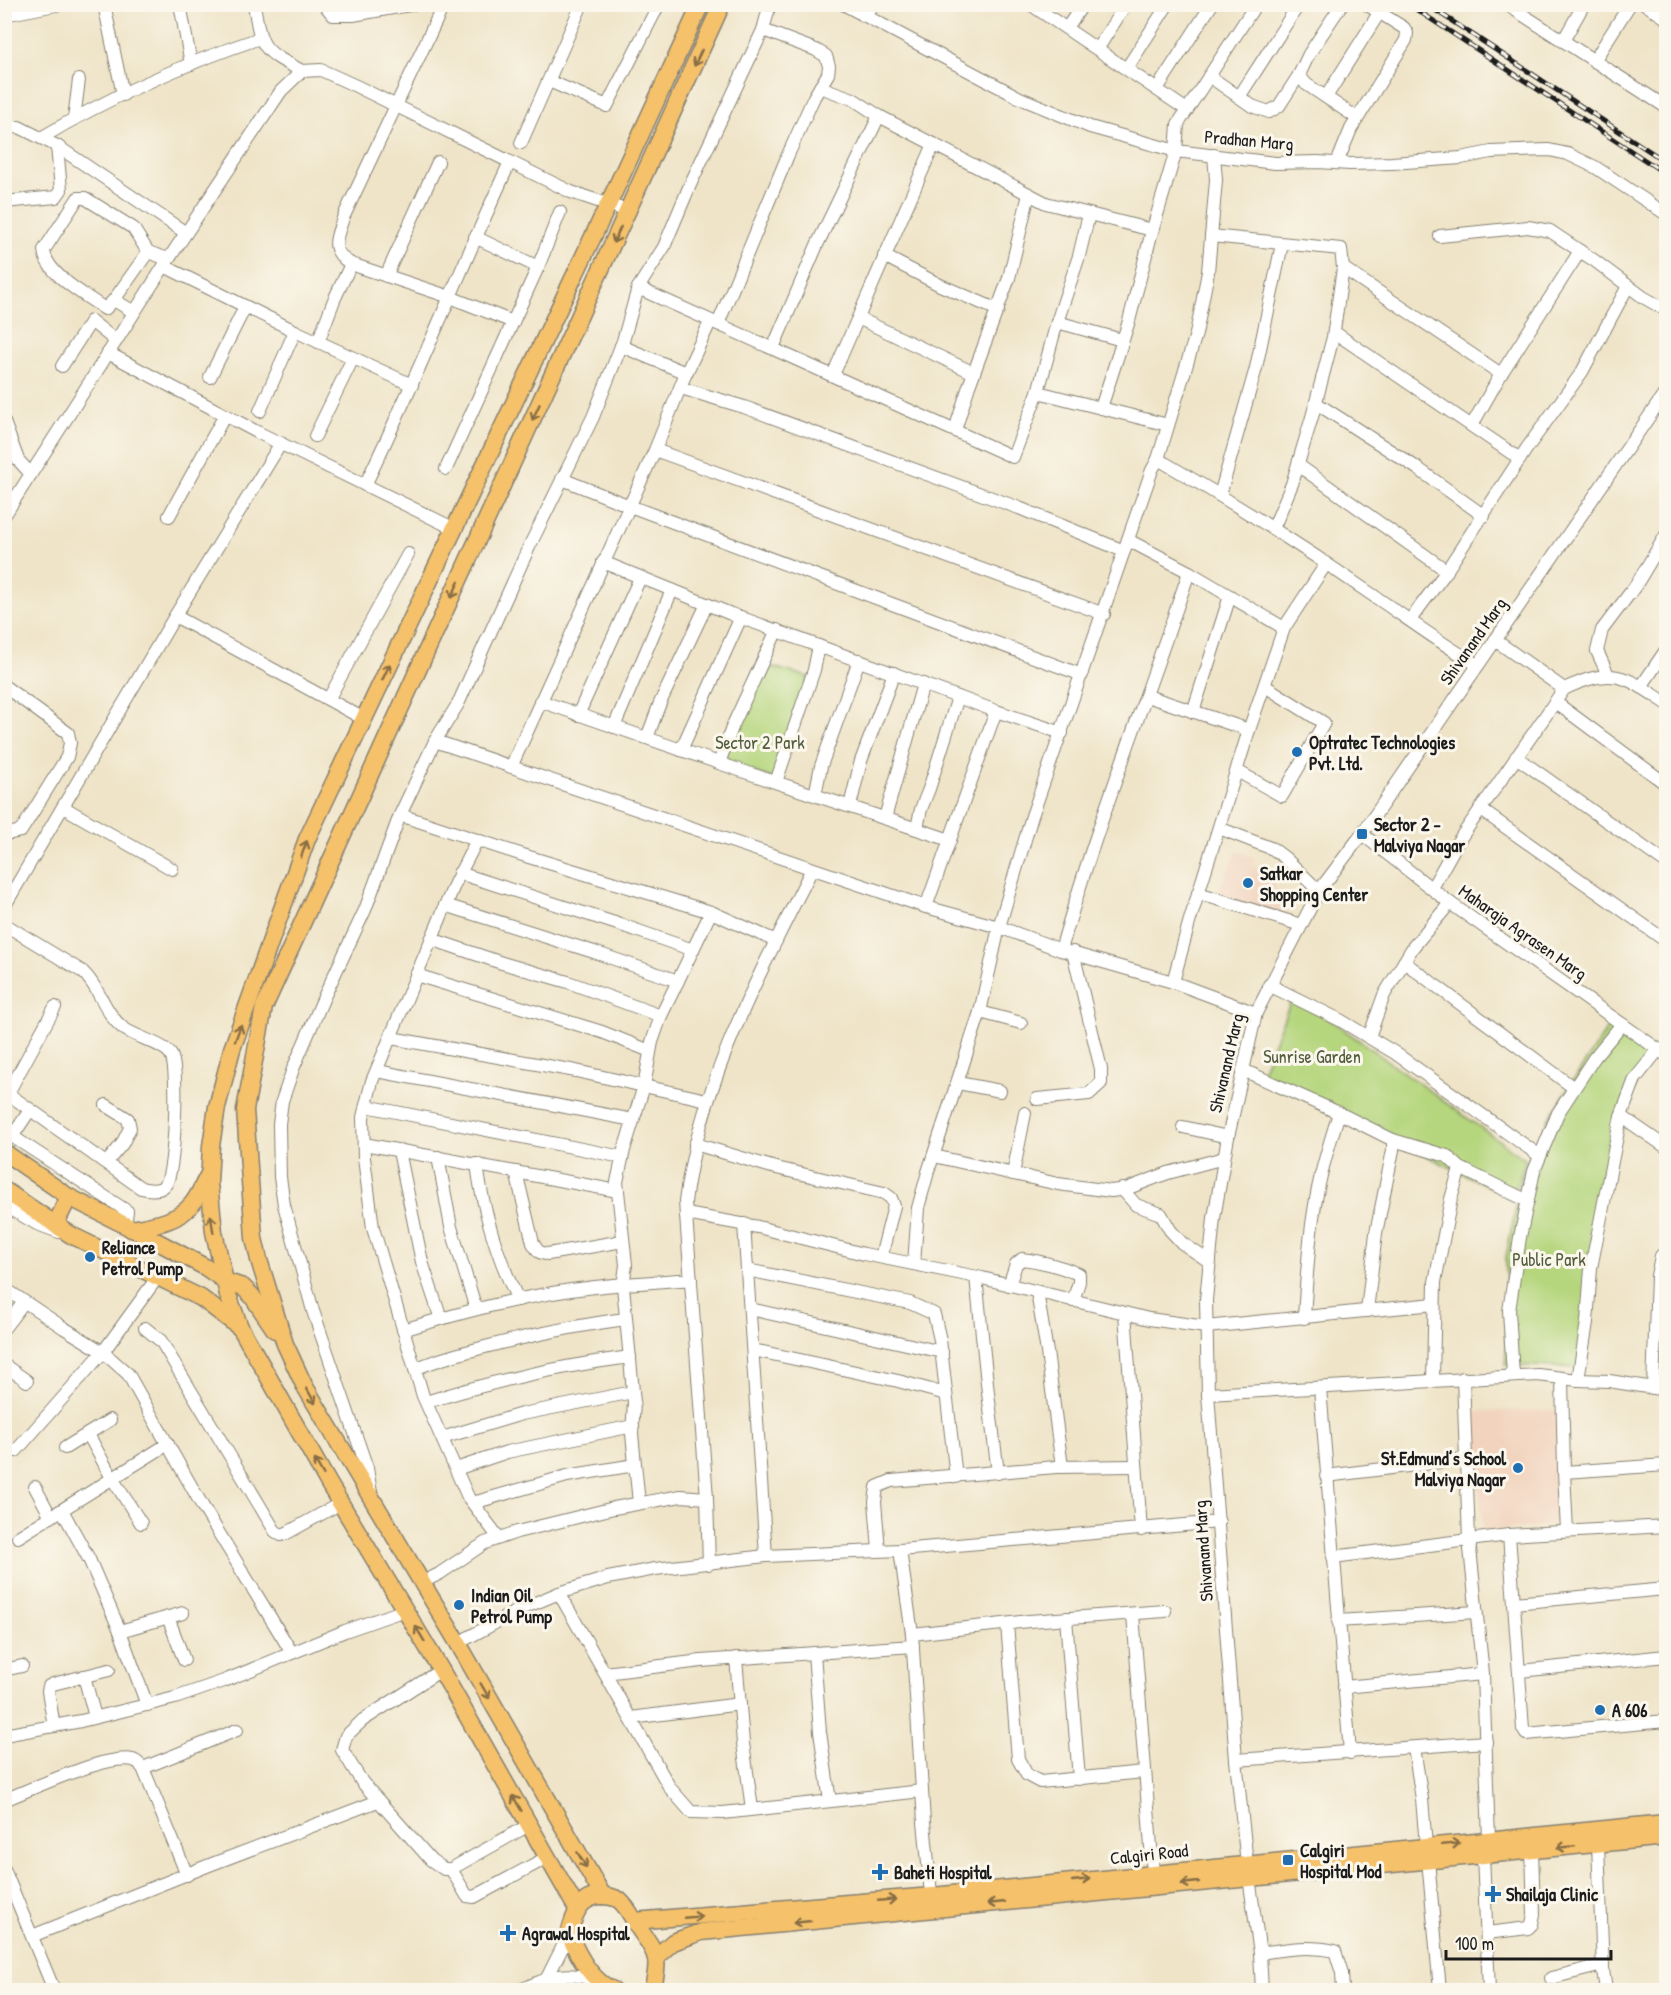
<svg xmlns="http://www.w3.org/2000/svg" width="1671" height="1995" viewBox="0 0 1671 1995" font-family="'Patrick Hand',sans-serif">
<rect width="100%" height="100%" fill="#fbf7ec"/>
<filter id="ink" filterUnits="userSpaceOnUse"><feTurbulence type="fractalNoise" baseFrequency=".0167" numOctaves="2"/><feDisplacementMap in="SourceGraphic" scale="12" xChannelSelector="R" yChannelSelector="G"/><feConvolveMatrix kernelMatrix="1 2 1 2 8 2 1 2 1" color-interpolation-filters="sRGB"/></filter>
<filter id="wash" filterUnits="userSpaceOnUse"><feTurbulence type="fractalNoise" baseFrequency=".008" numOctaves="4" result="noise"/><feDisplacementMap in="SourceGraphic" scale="24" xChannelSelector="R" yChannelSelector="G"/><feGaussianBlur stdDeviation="1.35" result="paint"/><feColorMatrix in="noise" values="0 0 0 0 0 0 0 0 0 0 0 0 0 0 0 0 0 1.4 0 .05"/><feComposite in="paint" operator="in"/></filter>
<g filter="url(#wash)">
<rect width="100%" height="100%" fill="#efe4c8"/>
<g fill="#f2d4be">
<polygon points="1237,851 1256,859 1252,865 1278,876 1272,889 1290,896 1280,915 1217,893"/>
<polygon points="1556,1410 1564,1524 1484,1532 1469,1411"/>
</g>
<g fill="#b5d67d" stroke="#68794c" stroke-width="1.5">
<polygon points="765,665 809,677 775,779 721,762"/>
<polygon points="1294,994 1526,1160 1512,1198 1261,1074"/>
<polygon points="1613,1020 1656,1053 1617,1117 1600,1183 1581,1368 1506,1365 1506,1257 1522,1178 1549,1118"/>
</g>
</g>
<g filter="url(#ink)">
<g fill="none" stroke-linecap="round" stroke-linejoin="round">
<defs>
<g id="minor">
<polyline points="104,4 123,95"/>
<polyline points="180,4 191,64"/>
<path d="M254 4C261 49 262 50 302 71"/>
<polyline points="324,4 333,15 353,15 415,4"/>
<path d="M444 4 343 218C336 240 329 250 351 264L450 297 513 322"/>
<polyline points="843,4 1020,98 1090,127 1176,151 1275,163 1318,162 1350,164 1392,163 1461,158 1491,152 1549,150 1568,154 1595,167 1666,214"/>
<polyline points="1030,4 1187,110"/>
<polyline points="1342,4 1309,54 1299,75 1306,84 1357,118"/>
<polyline points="1506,4 1666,107"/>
<polyline points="1645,4 1666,18"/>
<polyline points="4,15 61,4"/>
<polyline points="863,15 875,4"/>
<polyline points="1067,28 1083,4"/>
<polyline points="1563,41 1584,4"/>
<polyline points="1098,48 1126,4"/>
<polyline points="1594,61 1630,4"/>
<polyline points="1127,68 1168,4"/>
<polyline points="1209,76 1252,106 1269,112 1279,106 1299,75"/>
<polyline points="549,81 607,106 659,4"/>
<polyline points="820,87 853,99 879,116 1046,203 1152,230"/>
<polyline points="1157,89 1212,4"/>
<polyline points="1239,97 1299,4"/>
<polyline points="1326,97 1379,13"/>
<polyline points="74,119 79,80"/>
<polyline points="4,128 19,127 57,146 186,233"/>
<path d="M41 138C109 97 184 64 260 38"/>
<polyline points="521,143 582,4"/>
<polyline points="1337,163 1351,129 1406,40 1407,33 1404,28 1366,4"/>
<polyline points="4,202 56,197 61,190 57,146"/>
<polyline points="1211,236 1341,249 1343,268 1333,337 1312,417 1292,484 1273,529"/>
<polyline points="1440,236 1528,227 1550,231 1595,261 1643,297 1666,310"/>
<polyline points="475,237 538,267"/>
<polyline points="884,256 940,285 998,310"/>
<polyline points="164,266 295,331 412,385"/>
<polyline points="1343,268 1501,374 1472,425"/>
<polyline points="386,276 438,162"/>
<polyline points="638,288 1013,457 1038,392 1057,322 1079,256 1089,214"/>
<path d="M114 300 105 309C87 296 45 274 44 250L78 198H85L133 228 148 252 168 259"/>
<polyline points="134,312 114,300 148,252"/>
<polyline points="858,318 974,373"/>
<polyline points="1057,322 1122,340"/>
<polyline points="718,324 788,155 814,97 828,74 829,66 826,56 816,50 763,30"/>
<polyline points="1334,332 1520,459"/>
<polyline points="318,342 334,300 351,264"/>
<polyline points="621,346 686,373"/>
<polyline points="773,348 817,245 879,116"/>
<polyline points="108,353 257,432 455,529"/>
<polyline points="62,366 91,321 116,341"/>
<polyline points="1501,374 1580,251"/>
<polyline points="833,375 934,144"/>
<polyline points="210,377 245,307"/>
<polyline points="681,388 744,407 1019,508 1124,551"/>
<polyline points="1038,392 1168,425"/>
<polyline points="1316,403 1417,468 1484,516"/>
<polyline points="1101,408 1129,321 1151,235 1176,151 1178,124 1256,4"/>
<polyline points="260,411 295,331"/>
<polyline points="4,422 18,460 31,474"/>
<polyline points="955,430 969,386 1009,278 1029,194"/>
<polyline points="315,436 353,358"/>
<polyline points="655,450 1104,614"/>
<path d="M1158 459C1231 501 1302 546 1371 594 1407 618 1441 644 1478 665"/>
<polyline points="1298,465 1447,571"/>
<polyline points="446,469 538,267 560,212"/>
<polyline points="562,479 635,508 1082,675"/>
<path d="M365 485C417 379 460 269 510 162"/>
<polyline points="1220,495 1256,368 1282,244"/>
<polyline points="4,516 164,266 281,91 302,71 321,70 356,86 571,192 628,211"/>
<polyline points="169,516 225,415"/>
<polyline points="1128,540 1189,572 1284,628"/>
<polyline points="603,562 731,614 996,711 1062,733"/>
<polyline points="175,616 364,719"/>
<polyline points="1410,620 1443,576 1527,448 1582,372 1628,286"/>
<polyline points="1495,640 1564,689"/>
<polyline points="1608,675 1597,651 1602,630 1636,585 1666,535"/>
<polyline points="4,686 68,733 70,743 67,757 21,831 7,834 4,832"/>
<polyline points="1641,687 1666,650"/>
<polyline points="1147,696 1249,730"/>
<polyline points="329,698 408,554"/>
<polyline points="540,701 739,770 950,840"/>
<polyline points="1555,702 1666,784"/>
<polyline points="1193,712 1230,596"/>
<polyline points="578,715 640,578"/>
<polyline points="614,727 672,590"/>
<polyline points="647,738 660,703 707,604"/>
<polyline points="435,741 926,907 999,927 1061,950 1173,982 1256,1013"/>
<polyline points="681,750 741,617"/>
<polyline points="1516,757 1666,863"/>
<polyline points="719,763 733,725 777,630"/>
<polyline points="511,767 655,450 683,380 710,322"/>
<polyline points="1237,771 1282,796 1324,723 1265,686"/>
<polyline points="776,782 814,670 819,646"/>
<polyline points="815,795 821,766 859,660"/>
<polyline points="850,806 861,761 894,673"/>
<polyline points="63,807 172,869"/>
<polyline points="1480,809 1666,941"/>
<polyline points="400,815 529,857 711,912 776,941"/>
<polyline points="885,818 923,684"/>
<polyline points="917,828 921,809 929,789 958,697"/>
<polyline points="1219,828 1273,849 1285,858 1319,891"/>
<polyline points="1362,834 1450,903 1666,1055"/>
<polyline points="477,840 455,883 372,1081 363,1117 364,1158 373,1228 423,1396 468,1497 499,1538"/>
<polyline points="459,873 627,927 693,950"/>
<path d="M1432 888 1457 843 1564 689C1614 666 1624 675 1666 703"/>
<polyline points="1198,893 1301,925"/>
<polyline points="445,905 594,952 678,981"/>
<polyline points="4,907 175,616 281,443"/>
<polyline points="926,907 996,711"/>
<path d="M4 924 83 972C100 988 105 1014 123 1028 135 1037 165 1044 171 1055 179 1071 175 1169 166 1184 160 1192 149 1190 141 1188L4 1091"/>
<polyline points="431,939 502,963 568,982 661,1016"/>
<path d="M1061 950C1097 822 1147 698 1189 572"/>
<polyline points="1404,962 1574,1088"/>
<polyline points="416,975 602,1032 650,1051"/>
<polyline points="1173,982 1189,923 1249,730 1284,628 1326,564"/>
<polyline points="1269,985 1340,1020 1395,1053 1540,1156"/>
<polyline points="980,1012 1021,1023"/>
<polyline points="1369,1037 1384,995 1413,947 1450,903"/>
<polyline points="391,1038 576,1071 707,1100"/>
<polyline points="1243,1070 1339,1113 1393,1140 1393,1150 1376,1233 1367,1311"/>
<polyline points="377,1071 633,1120"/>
<polyline points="958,1083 1000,1091"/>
<polyline points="8,1093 55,1007"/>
<polyline points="1037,1099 1089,1094 1101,1083 1101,1069 1073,952"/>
<polyline points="106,1105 128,1119 130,1128 122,1144 107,1162"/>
<polyline points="366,1106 622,1157"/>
<polyline points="1621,1116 1666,1147"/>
<polyline points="1183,1127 1228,1137"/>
<polyline points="4,1131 127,1211 125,1226"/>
<polyline points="12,1137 30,1110"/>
<polyline points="1393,1140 1447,1156 1460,1168 1528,1201"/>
<polyline points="364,1144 618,1191"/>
<polyline points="695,1144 772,1167 884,1193 891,1198 894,1206 881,1257"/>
<polyline points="399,1151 422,1262 441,1319"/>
<polyline points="934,1156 1058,1184 1111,1191 1126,1189 1168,1173 1224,1158"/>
<polyline points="438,1157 451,1227 476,1309"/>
<path d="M477 1164C483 1212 497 1256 518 1300"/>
<path d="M516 1172 533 1243C537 1250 539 1254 548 1254L623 1241"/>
<polyline points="1013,1174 1025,1113"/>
<polyline points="1122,1189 1136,1205 1161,1214 1170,1230 1182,1243 1210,1262"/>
<polyline points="4,1205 37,1224 59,1232"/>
<polyline points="686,1214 758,1227 864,1254 982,1278 1149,1319 1206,1327 1434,1304"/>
<polyline points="744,1224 766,1556"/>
<polyline points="914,1264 918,1208 928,1172 980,1012 999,927 1032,816 1152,470 1158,459 1196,334 1208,272 1216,180 1214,155"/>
<polyline points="747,1270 910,1303 934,1314 940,1340 956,1477"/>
<polyline points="976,1277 988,1393 998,1473"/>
<path d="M1009 1285 1016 1264 1022 1259C1041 1261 1062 1267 1079 1274V1282L1073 1301"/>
<polyline points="4,1288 64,1328 103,1352 128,1374 203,1507 292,1653"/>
<polyline points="1037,1292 1047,1352 1062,1467"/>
<polyline points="750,1309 942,1352"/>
<polyline points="1125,1313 1141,1530"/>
<path d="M1304 1318C1307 1269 1310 1219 1322 1171 1327 1151 1333 1132 1339 1113"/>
<polyline points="4,1328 24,1302"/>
<polyline points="145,1328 161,1341 275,1531 281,1535 287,1533 341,1503"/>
<path d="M403 1330C466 1311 530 1294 595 1287 627 1283 659 1282 691 1279"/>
<polyline points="753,1350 898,1381 946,1394"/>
<polyline points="4,1365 27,1381"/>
<path d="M415 1369C437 1359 462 1353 485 1347 532 1335 578 1325 626 1319"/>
<polyline points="1513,1375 1509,1311 1520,1237 1534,1171 1558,1113 1594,1058 1622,1024"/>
<polyline points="1463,1378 1469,1539 1483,1674 1489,1840"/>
<polyline points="1562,1378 1564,1472 1567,1531"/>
<polyline points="1433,1380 1435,1282 1451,1199 1460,1168"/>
<polyline points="1578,1380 1587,1322 1591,1268 1621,1116 1635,1079 1659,1049"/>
<polyline points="1320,1388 1350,1753"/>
<polyline points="1653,1388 1657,1276 1661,1256 1666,1252"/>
<polyline points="1208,1394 1538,1375 1578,1380 1609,1381 1666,1390"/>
<path d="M426 1402C493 1381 560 1366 630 1357"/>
<polyline points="88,1434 112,1478 141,1523"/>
<polyline points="442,1438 522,1414 633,1392"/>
<polyline points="4,1447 10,1451 16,1451 103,1352 157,1278"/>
<polyline points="65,1448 110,1420"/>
<polyline points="456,1469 507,1452 633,1426"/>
<polyline points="1564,1472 1666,1465"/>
<polyline points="1326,1476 1465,1459"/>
<polyline points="35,1487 51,1517"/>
<polyline points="371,1493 367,1468 313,1311 284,1205 280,1177 279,1124 282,1101 293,1069 324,997 365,910 400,815 435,741 458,704 529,547 593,417 623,341 638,288 664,247 690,185 763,30 770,4"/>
<polyline points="473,1503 567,1476 635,1465"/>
<polyline points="639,1503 632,1434 634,1402 623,1286 626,1265 617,1182 624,1150 644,1086 652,1042 661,1016 711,912"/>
<polyline points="62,1510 89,1559 120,1631"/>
<polyline points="1509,1535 1523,1729 1526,1734 1666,1721"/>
<polyline points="18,1537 168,1444"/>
<polyline points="879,1550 875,1502 877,1487 891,1481 1056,1467 1136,1466"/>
<polyline points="900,1550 912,1634 924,1822 932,1904"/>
<polyline points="1333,1557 1509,1535 1666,1526"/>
<path d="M709 1564 707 1498 685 1202C700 1083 759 975 812 869"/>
<polyline points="421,1583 439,1574 485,1543 517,1532 614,1508 681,1496 707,1498"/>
<polyline points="559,1593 670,1788 691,1812 723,1813 922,1791"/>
<polyline points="1514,1603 1666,1589"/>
<polyline points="1133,1614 1153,1873"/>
<polyline points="168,1617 184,1660"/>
<polyline points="1066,1618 1079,1779"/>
<polyline points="1338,1621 1476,1612"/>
<polyline points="1007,1624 1018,1759 1027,1775 1040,1782 1144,1772"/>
<polyline points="912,1634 1029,1621 1165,1611"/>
<polyline points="458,1643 521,1609 559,1593 608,1578 655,1569 766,1556 900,1550 1219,1522"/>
<polyline points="814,1653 820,1732 830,1801"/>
<polyline points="736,1658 743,1743 752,1809"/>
<polyline points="4,1670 22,1666"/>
<polyline points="441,1670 363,1720 346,1736 342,1750 362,1782 431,1860 444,1869 451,1869 529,1825"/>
<polyline points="1520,1671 1666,1656"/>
<polyline points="605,1673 701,1661 913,1646"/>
<polyline points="84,1676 95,1717"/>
<polyline points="1344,1687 1483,1674"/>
<polyline points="147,1705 120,1631 183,1613"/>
<polyline points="631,1718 740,1704"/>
<polyline points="54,1726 48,1691 49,1686 53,1684 109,1670"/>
<polyline points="4,1735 81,1721 175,1698 224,1681 345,1631 405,1610"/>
<polyline points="1414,1748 1422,1799 1426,1846"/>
<polyline points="1236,1760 1486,1742"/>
<polyline points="143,1768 237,1730"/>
<path d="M4 1800C32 1789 106 1754 133 1760 137 1761 140 1765 143 1768L187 1875"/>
<polyline points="1598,1844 1603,1970 1606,1990"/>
<polyline points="1483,1855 1489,1990"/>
<polyline points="1428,1860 1440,1990"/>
<polyline points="4,1869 54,1990"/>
<polyline points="451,1869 467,1896 474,1897 548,1857"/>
<polyline points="1487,1933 1528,1928 1532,1924 1534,1914 1532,1850"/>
<polyline points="32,1936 212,1864 378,1801"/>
<path d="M1260 1953C1286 1949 1309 1945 1335 1951L1342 1973 1343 1990"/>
<polyline points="1551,1978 1603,1965"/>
<polyline points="546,1980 569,1934"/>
<path d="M520 1990C549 1978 567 1968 598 1982"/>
<polyline points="1262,1990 1260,1953 1247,1864 1236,1760 1208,1394 1206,1300 1214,1218 1228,1137 1256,1013 1319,891 1362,834 1666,392"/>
</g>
<g id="major">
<polyline points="4,1152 69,1197 143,1234 205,1267 225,1281 243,1287 252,1296 275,1330"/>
<polyline points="4,1190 71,1235 201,1298 239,1327"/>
<polyline points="55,1225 69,1197"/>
<path d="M131 1229C153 1225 178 1222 192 1204 199 1196 203 1184 209 1174"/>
<polyline points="603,1896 458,1643 304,1385 285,1344 259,1260 254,1238 245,1110 264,1007 722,4"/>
<polyline points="577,1909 441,1670 329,1484 240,1327 228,1295 214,1232 209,1183 211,1146 217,1107 232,1049 307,839 608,205 701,4"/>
<polyline points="634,1921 932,1896 1666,1823"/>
<polyline points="656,1957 673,1942 701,1932 1666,1837"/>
<path d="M613 1990C591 1981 578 1956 569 1934 574 1916 579 1896 602 1896 607 1896 614 1897 619 1900 628 1907 634 1921 640 1930 646 1939 654 1948 656 1959 658 1969 654 1980 653 1990"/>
</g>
</defs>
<use href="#minor" stroke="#868072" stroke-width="14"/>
<use href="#major" stroke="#868072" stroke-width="19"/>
<use href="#minor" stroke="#fff" stroke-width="12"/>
<use href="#major" stroke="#f5c16b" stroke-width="16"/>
<defs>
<g id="rail">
<polyline points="1408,4 1666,174"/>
<polyline points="1426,4 1666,162"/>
</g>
</defs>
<use href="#rail" stroke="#1c1c1c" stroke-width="5"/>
<use href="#rail" stroke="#fbf7ec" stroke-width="3" stroke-dasharray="9" stroke-linecap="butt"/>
</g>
<defs><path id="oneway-shaft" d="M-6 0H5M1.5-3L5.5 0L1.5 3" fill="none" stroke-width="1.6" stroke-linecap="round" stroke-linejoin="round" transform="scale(1.5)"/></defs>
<g stroke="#886e44">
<use href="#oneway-shaft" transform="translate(698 58) rotate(115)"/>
<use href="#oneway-shaft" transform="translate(617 235) rotate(115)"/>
<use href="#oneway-shaft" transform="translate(536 412) rotate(115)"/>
<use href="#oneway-shaft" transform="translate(455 590) rotate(115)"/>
<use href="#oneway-shaft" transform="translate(386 672) rotate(-65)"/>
<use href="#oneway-shaft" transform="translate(304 849) rotate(-70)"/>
<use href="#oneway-shaft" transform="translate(238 1033) rotate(-70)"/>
<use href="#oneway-shaft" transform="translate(212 1224) rotate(-99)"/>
<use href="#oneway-shaft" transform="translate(311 1396) rotate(60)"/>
<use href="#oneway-shaft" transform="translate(319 1467) rotate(-120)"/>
<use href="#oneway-shaft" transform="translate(420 1634) rotate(-121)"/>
<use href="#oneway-shaft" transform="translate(485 1691) rotate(60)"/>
<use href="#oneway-shaft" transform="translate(517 1803) rotate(-120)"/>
<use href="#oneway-shaft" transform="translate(1451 1844) rotate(-5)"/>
<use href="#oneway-shaft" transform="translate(1566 1847) rotate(175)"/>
<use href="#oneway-shaft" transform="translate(582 1860) rotate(59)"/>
<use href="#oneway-shaft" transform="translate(1081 1880) rotate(-6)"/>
<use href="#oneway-shaft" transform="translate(1190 1883) rotate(174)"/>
<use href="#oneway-shaft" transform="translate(887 1900) rotate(-5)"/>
<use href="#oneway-shaft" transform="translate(996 1903) rotate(174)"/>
<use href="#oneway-shaft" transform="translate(693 1917) rotate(-5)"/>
<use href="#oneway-shaft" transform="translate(802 1922) rotate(174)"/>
</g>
</g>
<g fill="#1f6fb2" stroke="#fbf7ec" stroke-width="2">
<circle cx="1297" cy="752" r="6"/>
<rect x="1356" y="828" width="12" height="12" rx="3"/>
<circle cx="1248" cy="883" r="6"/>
<circle cx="90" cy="1257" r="6"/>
<circle cx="1518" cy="1468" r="6"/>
<circle cx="459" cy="1605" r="6"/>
<circle cx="1600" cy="1710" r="6"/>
<rect x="1282" y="1854" width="12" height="12" rx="3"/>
<path d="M877 1863h6v6h6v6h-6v6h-6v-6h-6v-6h6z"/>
<path d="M1490 1885h6v6h6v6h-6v6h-6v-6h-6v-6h6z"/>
<path d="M505 1924h6v6h6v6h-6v6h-6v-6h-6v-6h6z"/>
</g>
<g text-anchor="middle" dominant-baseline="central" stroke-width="6" stroke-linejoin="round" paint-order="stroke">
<g font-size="18" fill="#1c1c1c" stroke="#fbf7ec">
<text transform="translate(1249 140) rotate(5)">Pradhan Marg</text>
<text transform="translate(1473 641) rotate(-55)">Shivanand Marg</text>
<text transform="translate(1523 932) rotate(35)">Maharaja Agrasen Marg</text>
<text transform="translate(1226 1063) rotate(-77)">Shivanand Marg</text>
<text transform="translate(1203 1551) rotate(-94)">Shivanand Marg</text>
<text transform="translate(1149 1854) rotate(-6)">Calgiri Road</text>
</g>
<g font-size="18" fill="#525d3e" stroke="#fbf7ec">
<text x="760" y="742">Sector 2 Park</text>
<text x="1312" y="1056">Sunrise Garden</text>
<text x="1549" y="1259">Public Park</text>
</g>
<g font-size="18" font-weight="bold" fill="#1c1c1c" stroke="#fbf7ec" text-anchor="start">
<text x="1309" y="742">Optratec Technologies<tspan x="1309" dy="21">Pvt. Ltd.</tspan></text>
<text x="1374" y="824">Sector 2 -<tspan x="1374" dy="21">Malviya Nagar</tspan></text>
<text x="1260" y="873">Satkar<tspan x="1260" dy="21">Shopping Center</tspan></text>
<text x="102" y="1247">Reliance<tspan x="102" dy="21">Petrol Pump</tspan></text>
<text x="1506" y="1458" text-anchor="end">St.Edmund’s School<tspan x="1506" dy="21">Malviya Nagar</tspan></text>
<text x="471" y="1595">Indian Oil<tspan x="471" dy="21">Petrol Pump</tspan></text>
<text x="1612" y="1710">A 606</text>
<text x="1300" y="1850">Calgiri<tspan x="1300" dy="21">Hospital Mod</tspan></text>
<text x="894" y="1872">Baheti Hospital</text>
<text x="1506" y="1894">Shailaja Clinic</text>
<text x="522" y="1933">Agrawal Hospital</text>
</g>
</g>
<rect width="1671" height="1995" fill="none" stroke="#fbf7ec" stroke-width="24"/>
<path d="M1446 1950v9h165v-9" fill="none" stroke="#1c1c1c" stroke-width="3"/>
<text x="1455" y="1950" font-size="18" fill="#1c1c1c" stroke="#fbf7ec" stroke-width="4.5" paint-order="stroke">100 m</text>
</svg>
